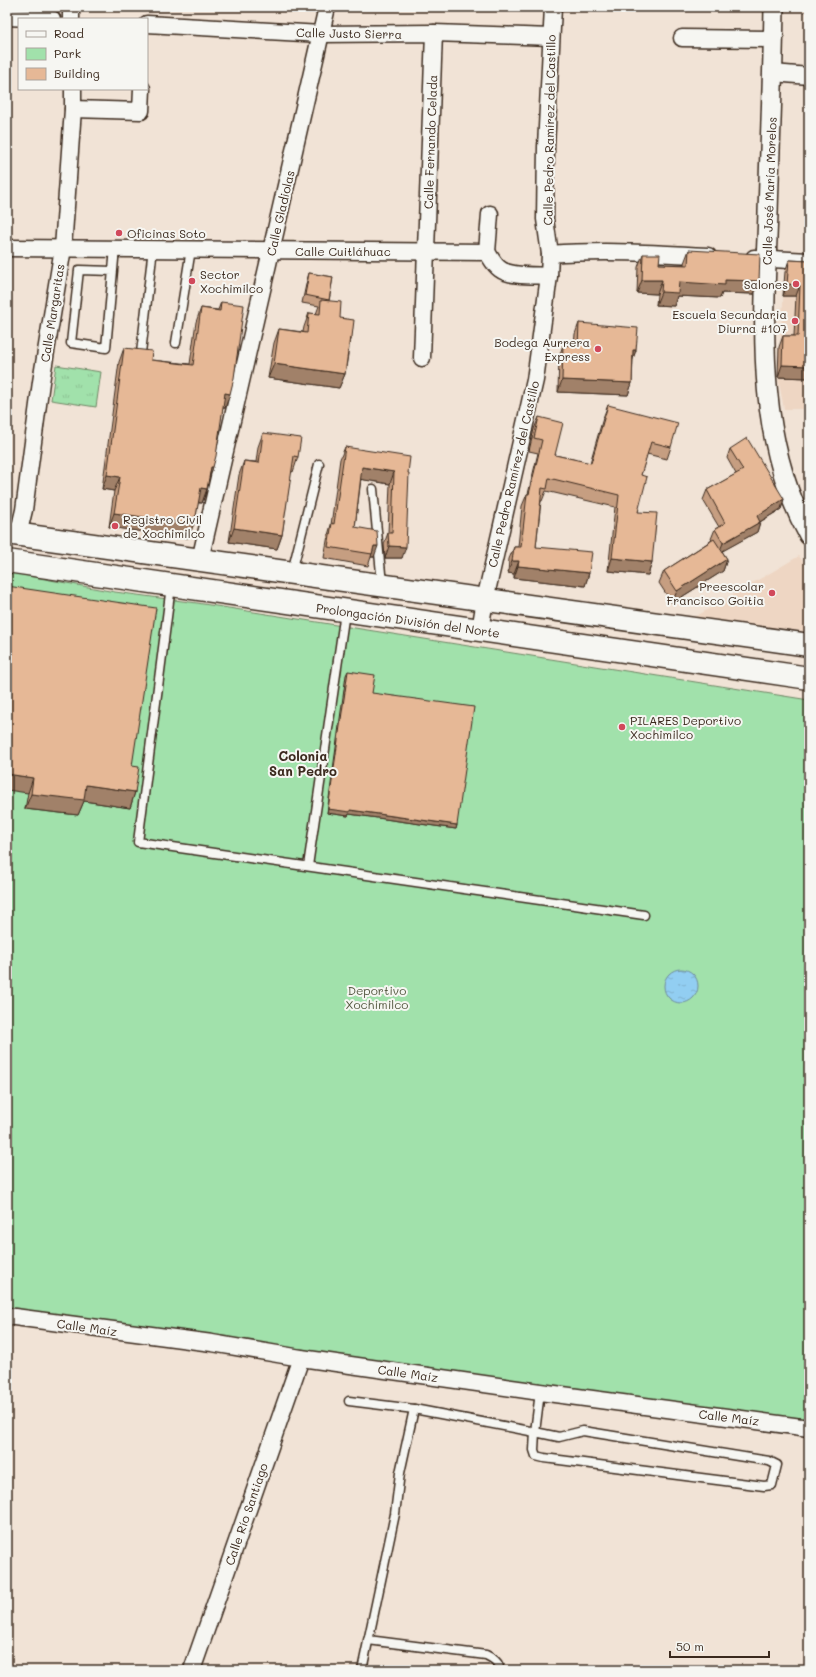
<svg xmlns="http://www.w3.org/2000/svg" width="816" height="1677" viewBox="0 0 816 1677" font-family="Mali,sans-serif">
<defs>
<pattern id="grass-tufts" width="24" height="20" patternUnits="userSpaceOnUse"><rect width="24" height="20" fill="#a1e1ab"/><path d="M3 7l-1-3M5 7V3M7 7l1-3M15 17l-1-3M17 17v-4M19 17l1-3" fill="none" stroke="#8cc193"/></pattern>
<pattern id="water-ripples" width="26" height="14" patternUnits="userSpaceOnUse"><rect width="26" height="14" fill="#92cef2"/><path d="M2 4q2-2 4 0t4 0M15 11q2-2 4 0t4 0" fill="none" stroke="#7fb1cf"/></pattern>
</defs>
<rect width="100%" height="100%" fill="#f1e3d6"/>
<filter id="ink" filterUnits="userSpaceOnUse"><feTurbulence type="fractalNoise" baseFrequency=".025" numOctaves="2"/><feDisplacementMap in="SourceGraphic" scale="8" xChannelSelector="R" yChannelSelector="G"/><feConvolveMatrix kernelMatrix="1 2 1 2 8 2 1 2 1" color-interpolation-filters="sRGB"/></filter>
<g filter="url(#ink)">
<g fill="#eed6c3">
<polygon points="785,272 809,273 809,409 784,409 778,377"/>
<polygon points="799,556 809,570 809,632 695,617"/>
</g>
<polygon fill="url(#grass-tufts)" stroke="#6e8664" points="56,365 101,372 96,407 51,400"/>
<polygon fill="#a1e1ab" stroke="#6e8664" points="7,572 115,592 197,603 809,700 809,1423 7,1308"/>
<circle fill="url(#water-ripples)" stroke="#6f8c9d" cx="681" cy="986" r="17"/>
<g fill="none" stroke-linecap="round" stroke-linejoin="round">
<defs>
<g id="service">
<polyline points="113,271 79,270 71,343 106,348 115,248"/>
<polyline points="176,343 191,249"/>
<polyline points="141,353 153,248"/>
<polyline points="373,489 382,584"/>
<polyline points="292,572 319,464"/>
<polyline points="171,586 138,842 644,915"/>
<polyline points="308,866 345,612"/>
<polyline points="349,1401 414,1409"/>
<polygon points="583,1431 769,1461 777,1465 772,1485 764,1486 544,1458 536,1456 534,1450 535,1432 559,1437"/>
<path d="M368 1640 486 1655C492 1658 500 1662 499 1670"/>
<polyline points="362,1670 395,1514 400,1473 414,1409 535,1432 540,1392"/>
</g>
<g id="minor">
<polyline points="7,17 52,19"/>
<polyline points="71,19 71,7"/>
<polyline points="147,24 321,34 434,33 551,37"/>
<polyline points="682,38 773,39"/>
<polyline points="773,73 809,76"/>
<polyline points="73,109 141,111 142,89"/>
<path d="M7 248 487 252C491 258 494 265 500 269 510 277 536 275 549 276"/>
<polyline points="487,252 490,214"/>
<path d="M550 254C603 250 656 253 708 256"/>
<polyline points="754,258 809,261"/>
<polyline points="422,358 434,33"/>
<polyline points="18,535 24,510 41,382 63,248 73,109 73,89"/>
<polyline points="200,560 327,7"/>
<polyline points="480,630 485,600 535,380 549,276 550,254 545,219 546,147 553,7"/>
<polyline points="7,1316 212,1343 301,1358 540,1392 809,1428"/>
<polyline points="192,1670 301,1358"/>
</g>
<path id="tertiary" d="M774 7C773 76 770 144 768 213 764 321 754 437 809 535"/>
<g id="secondary">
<polyline points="7,533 809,645"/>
<polyline points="7,561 809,678"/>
</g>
</defs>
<use href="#service" stroke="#3b2a1e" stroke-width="11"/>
<use href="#minor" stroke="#3b2a1e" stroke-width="19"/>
<use href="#tertiary" stroke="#3b2a1e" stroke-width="22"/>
<use href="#secondary" stroke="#3b2a1e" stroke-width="25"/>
<use href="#service" stroke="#f6f6f2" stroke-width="8"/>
<use href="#minor" stroke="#f6f6f2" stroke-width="16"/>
<use href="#tertiary" stroke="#f6f6f2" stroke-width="19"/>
<use href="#secondary" stroke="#f6f6f2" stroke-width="22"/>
</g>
<g fill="#c69e81" stroke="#3b2a1e">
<polygon points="689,250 754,294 722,293 720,298 677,296 674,306 656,305 657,294 637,293 638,267 643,254 659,264 684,265 684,263"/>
<polygon points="789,260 809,261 809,378 778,377 779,347 783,336 794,336 796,296 783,296 785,272"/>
<polygon points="309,273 333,277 329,301 340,318 349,348 345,374 339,388 268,378 274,343 279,329 303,332 304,327 309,313 316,314 319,306 302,303 307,280"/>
<polygon points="221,302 225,408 223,408 207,489 202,503 198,503 196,516 188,538 109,527 114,491 102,489 119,362 124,348 151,360 190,364 196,322 201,308 218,310"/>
<polygon points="579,323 636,350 633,358 632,383 628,395 558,392 559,357 563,345 574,346 575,334"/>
<polygon points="608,405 671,447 667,459 647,454 641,475 638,512 652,562 648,575 608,571 615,507 546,491 542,501 541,501 536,547 589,573 585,586 514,578 514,574 508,573 509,559 514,547 518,547 522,506 527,494 528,494 538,453 529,451 534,429 539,417 555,455 590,463 603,418"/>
<polygon points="263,433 298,457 293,472 291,471 282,535 277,549 229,542 239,475 244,461 256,462 258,447"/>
<polygon points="345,447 408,473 402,558 385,558 384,544 388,533 390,484 361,479 355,527 374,557 371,557 368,566 324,558 328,535 331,525 340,459"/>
<polygon points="730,449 784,499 781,509 760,522 757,532 722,551 727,559 723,571 672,603 659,583 664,571 712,540 711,539 715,529 719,527 703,500 707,490 736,474 727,458"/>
<polygon points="7,586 132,766 135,792 130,808 84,801 78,815 25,809 28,793"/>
<polygon points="348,671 372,693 457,825 456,829 349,814 348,816 327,813 346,675"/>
</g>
<g fill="#a18169" stroke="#3b2a1e">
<polygon points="642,280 662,280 657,294 637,293"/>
<polygon points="725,280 759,281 754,294 722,293 720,298 677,296 674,306 656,305 661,292 679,282"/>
<polygon points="787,284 800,285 796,296 783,296"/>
<polygon points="350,337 352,337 347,352"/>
<polygon points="633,350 636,350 632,362"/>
<polygon points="274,364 345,374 339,388 268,378"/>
<polygon points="782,365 809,366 809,378 778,377"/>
<polygon points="562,380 632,383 628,395 558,392"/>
<polygon points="225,393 230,394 225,408 219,408"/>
<polygon points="211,467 213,467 208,482"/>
<polygon points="362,467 394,472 390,484 358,479"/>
<polygon points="107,475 120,477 114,491 102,489"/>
<polygon points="201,488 207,489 202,503 195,502"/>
<polygon points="784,499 781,509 753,526 757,516"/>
<polygon points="114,513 194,524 188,538 109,527"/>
<polygon points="760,522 757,532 719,553 723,543"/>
<polygon points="234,528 282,535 277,549 229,542"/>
<polygon points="374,546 378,546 374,557 371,557"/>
<polygon points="389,546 406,547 402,558 385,558"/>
<polygon points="612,558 652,562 648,575 608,571"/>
<polygon points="727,559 723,571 672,603 677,591"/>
<polygon points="512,561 519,561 514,574 508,573"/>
<polygon points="518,566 589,573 585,586 514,578"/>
<polygon points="7,774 33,778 28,793 7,790"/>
<polygon points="86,785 135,792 130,808 84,801 78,815 25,809 31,794"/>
<polygon points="328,809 350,810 457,825 456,829 349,814 348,816 327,813"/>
</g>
<g fill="#e6b896" stroke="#3b2a1e">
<polygon points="689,250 760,254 759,281 725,280 725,285 679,282 678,293 661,292 662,280 642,280 643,254 660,254 659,264 688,265"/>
<polygon points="789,260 809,261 809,366 782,365 783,336 798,336 800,285 787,284"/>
<polygon points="309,273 333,277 329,300 305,295"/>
<polygon points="321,300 341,302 340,318 354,320 352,337 350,337 345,374 274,364 279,329 307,333 309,313 320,314"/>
<polygon points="221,302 244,305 234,378 230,394 225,393 216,456 213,467 211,467 207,489 201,488 196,516 195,516 194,524 114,513 120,477 107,475 124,348 152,351 151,360 193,365 201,308 220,311"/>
<polygon points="579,323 638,328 636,350 633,350 632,383 562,380 563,345 578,346"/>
<polygon points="608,405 678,423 671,447 651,442 641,475 647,477 638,512 657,513 652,562 612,558 619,495 549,478 547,489 542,488 536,547 592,552 589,573 518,566 519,561 512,561 514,547 521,547 527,494 529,494 542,440 534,438 539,417 563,423 555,455 591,463"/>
<polygon points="263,433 301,438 298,457 294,456 282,535 234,528 244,461 259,463"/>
<polygon points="747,438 784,499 757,516 760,522 723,543 715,529 725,523 707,490 743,470 730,449"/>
<polygon points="345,447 410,457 408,473 409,473 406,547 389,546 388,533 392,533 394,472 362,467 355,527 377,531 378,546 374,546 372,554 328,547 332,523 334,524"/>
<polygon points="714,539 727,559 677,591 664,571"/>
<polygon points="7,586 156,608 132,766 139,767 135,792 86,785 84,800 31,794 33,778 7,774"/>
<polygon points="348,671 375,675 372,693 474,707 457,825 350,810 350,812 328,809"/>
</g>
</g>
<g fill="#d1495b" stroke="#f6f6f2" stroke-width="1.5">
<circle cx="119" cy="233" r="4"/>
<circle cx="192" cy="281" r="4"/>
<circle cx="796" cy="284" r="4"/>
<circle cx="795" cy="321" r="4"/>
<circle cx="598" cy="349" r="4"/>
<circle cx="115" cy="526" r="4"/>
<circle cx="772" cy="593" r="4"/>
<circle cx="622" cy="727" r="4"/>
</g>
<g text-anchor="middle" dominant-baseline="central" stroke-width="4" stroke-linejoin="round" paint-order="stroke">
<g font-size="12" fill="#3b2a1e" stroke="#f6f6f2">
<text transform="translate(349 33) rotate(1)">Calle Justo Sierra</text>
<text transform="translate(549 130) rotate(-89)">Calle Pedro Ramírez del Castillo</text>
<text transform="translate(430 142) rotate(-88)">Calle Fernando Celada</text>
<text transform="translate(769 191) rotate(-88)">Calle José María Morelos</text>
<text transform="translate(280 213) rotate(-77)">Calle Gladiolas</text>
<text x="343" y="251">Calle Cuitláhuac</text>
<text transform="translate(52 313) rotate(-81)">Calle Margaritas</text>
<text transform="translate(513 474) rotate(-77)">Calle Pedro Ramírez del Castillo</text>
<text transform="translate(408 620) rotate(8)">Prolongación División del Norte</text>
<text transform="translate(87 1327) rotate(8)">Calle Maíz</text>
<text transform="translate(408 1373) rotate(8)">Calle Maíz</text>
<text transform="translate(729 1417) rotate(7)">Calle Maíz</text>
<text transform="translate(246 1514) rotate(-71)">Calle Río Santiago</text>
</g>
<g font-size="12" fill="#3b2a1e" stroke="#f6f6f2" text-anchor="start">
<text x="127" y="233">Oficinas Soto</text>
<text x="200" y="274">Sector<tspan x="200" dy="14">Xochimilco</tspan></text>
<text x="788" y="284" text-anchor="end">Salones</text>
<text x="787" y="314" text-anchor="end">Escuela Secundaria<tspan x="787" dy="14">Diurna #107</tspan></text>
<text x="590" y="342" text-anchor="end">Bodega Aurrera<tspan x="590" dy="14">Express</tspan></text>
<text x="123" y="519">Registro Civil<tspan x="123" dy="14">de Xochimilco</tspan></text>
<text x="764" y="586" text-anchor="end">Preescolar<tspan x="764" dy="14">Francisco Goitia</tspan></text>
<text x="630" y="720">PILARES Deportivo<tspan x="630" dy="14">Xochimilco</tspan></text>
</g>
<g font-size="12" fill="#545841" stroke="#f6f6f2">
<text x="377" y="990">Deportivo<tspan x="377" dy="14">Xochimilco</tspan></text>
</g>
<g font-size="13" font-weight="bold" fill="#3b2a1e" stroke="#f6f6f2">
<text x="303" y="755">Colonia<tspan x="303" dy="15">San Pedro</tspan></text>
</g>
</g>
<rect width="816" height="1677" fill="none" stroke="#f6f6f2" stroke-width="24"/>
<rect x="12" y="12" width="792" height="1653" fill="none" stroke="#3b2a1e" stroke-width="1.5" filter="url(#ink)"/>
<rect x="18" y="18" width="130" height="72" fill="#f6f6f2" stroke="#aba49d"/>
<rect x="26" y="31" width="20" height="6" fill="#f6f6f2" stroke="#aba49d"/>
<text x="54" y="38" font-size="12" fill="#3b2a1e">Road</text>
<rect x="26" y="48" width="20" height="12" fill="#a1e1ab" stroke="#aba49d"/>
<text x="54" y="58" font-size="12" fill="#3b2a1e">Park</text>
<rect x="26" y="68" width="20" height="12" fill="#e6b896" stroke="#aba49d"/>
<text x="54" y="78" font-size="12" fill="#3b2a1e">Building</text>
<path d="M670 1651v6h99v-6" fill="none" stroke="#3b2a1e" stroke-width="2"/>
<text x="676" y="1651" font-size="12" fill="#3b2a1e" stroke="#f6f6f2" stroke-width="3" paint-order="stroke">50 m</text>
</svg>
